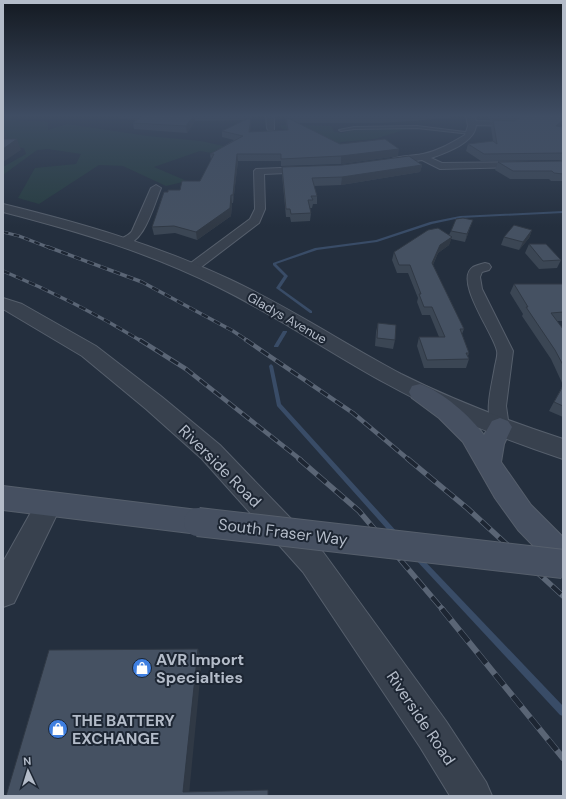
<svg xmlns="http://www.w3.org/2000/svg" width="566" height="799" viewBox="0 0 566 799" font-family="'DM Sans',sans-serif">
<rect width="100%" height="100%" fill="#242f3e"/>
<polygon fill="#263c3f" points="3,115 14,115 12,120 48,122 48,130 67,124 148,136 201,141 232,148 337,143 298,130 282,129 280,126 282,125 331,126 334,132 343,133 355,129 410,128 375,139 341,142 337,146 252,160 200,151 154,167 187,181 166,186 123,166 99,165 39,204 18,198 35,168 76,164 81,154 48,149 37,150 3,175 3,167 26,154 24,148 9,147 3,140"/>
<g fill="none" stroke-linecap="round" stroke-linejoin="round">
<g fill="#394c67" fill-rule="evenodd">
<polygon points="563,211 563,213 460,218 432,224 377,242 317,250 276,264 288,276 280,288 312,311 312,313 310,313 276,288 284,276 273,265 273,263 315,248 376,240 430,222 460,216"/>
<polygon points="283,331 287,331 287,332 278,347 274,347 274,346"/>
<polygon points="271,364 273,366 281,404 398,533 399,535 398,537 396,538 394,537 277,406 269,366"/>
<polygon points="417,554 419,555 563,706 563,716 560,715 415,559 414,557 415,555"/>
</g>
<defs>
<polygon id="service" points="417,126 473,133 471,134 417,128 354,129 341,131 339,130 354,127"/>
<g id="minor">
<polygon points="266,115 274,115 274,130 268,130 267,128"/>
<path d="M466 115H474L476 121 512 122 516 124 512 126 476 125C475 143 445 153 431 158L442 163 521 162 524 163 526 165 524 167 440 169 422 160 391 165 387 162C392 156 414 156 423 154 438 151 451 143 465 135L468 126Z"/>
<polygon points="305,167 310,170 308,172 264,174 265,209 259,223 196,271 188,271 186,268 188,265 250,219 255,209 254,171 256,169"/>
<path d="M156 185 161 188C154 204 143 250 120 244L118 242C122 237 129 236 132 231L151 188Z"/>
<path d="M485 263 489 264 491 267 489 270 482 272 480 277 482 289 513 351 506 406 509 427 506 432 500 434 494 432C483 412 492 386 495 366 496 361 498 355 497 351 494 334 453 280 473 267 477 265 481 264 485 263Z"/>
</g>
<g id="tertiary">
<path d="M3 204C81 223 157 245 229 279 289 307 343 343 401 374 453 400 508 421 563 439V459C503 439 443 415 387 384 330 353 277 316 218 287 150 253 77 231 3 212Z"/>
<polygon points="3,298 22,304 96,346 162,397 220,445 323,552 446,721 486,782 492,796 450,796 420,747 303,572 202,459 146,409 82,356 3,309"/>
<polygon points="49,492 58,496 62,504 14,603 3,607 3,562 40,496"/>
</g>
<g id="secondary">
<path d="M420 384C442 391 471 417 484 435L492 421 500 418 508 421 512 427 504 444 501 462 531 505 563 537V570L553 566 518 530 495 498 463 442 439 418 412 398 409 392 412 386Z"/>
<polygon points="3,486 198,510 208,513 212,522 208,531 198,534 3,510"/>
</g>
</defs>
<use href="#service" stroke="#565f6c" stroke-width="2"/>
<use href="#minor" stroke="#565f6c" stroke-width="2"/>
<use href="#tertiary" stroke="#565f6c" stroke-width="2"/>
<use href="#secondary" stroke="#565f6c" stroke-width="2"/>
<use href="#service" fill="#38414e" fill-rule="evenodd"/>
<use href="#minor" fill="#38414e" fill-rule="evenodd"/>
<use href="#tertiary" fill="#38414e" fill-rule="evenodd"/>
<use href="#secondary" fill="#465061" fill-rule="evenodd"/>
<defs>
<polyline id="rail-far4" points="3,232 19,236 50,248"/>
<g id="rail-far3">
<polyline points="48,247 142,282 233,331 248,341"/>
<path d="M3 271C51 291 97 314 141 341"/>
</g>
<g id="rail-far2">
<polyline points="140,340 186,369 301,460"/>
<polyline points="246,340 353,413 409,460"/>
</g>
<g id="rail-far1">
<polyline points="299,459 359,511 443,610"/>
<polyline points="408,459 467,508 563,596"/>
</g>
<polyline id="rail" points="442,609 563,758"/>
</defs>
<use href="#rail-far4" stroke="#5a6575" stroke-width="3"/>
<use href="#rail-far3" stroke="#5a6575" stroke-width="3.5"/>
<use href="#rail-far2" stroke="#5a6575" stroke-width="4.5"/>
<use href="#rail-far1" stroke="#5a6575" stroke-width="5.5"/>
<use href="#rail" stroke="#5a6575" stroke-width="6"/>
<use href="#rail-far4" stroke="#1d2633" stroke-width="2" stroke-dasharray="5.5" stroke-linecap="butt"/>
<use href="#rail-far3" stroke="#1d2633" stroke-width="2.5" stroke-dasharray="7" stroke-linecap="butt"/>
<use href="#rail-far2" stroke="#1d2633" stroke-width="3" stroke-dasharray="9" stroke-linecap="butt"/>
<use href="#rail-far1" stroke="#1d2633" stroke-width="4" stroke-dasharray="12" stroke-linecap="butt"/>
<use href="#rail" stroke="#1d2633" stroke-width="5" stroke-dasharray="14" stroke-linecap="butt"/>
<defs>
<polyline id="secondary-bridge" points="198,522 563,564"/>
</defs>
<use href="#secondary-bridge" stroke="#565f6c" stroke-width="30" stroke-linecap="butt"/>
<use href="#secondary-bridge" stroke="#465061" stroke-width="28"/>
</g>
<g fill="#3b4654">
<polygon points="119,115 252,115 251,119 250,132 287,130 285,115 452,115 451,118 382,123 298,123 340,144 398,156 341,164 281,166 281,161 238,161 233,203 232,203 231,216 197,240 175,233 154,235 152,227 168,192 180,190 200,181 211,160 210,154 234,140 222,137 222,131 245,120 195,121 187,133 134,129 133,123 137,120 120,119"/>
<polygon points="489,115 563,115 560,126 563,127 563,181 551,181 549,179 510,179 495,170 498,162 562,161 559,160 481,161 466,151 468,144 493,141 491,127 493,120 513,121 490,120"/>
<polygon points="422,165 420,172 341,185 314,186 317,196 317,204 313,204 312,208 310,208 311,213 310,221 291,222 290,217 286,217 282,175 282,167"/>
<polygon points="470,228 465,242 451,239 449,245 438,253 433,265 464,329 462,334 469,353 468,356 469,359 466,368 424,368 417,346 419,337 439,337 430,315 422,315 417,302 418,298 408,273 397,273 392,260 394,252 449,235 451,231"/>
<polygon points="532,230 529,238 519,250 501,245 504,237"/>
<polygon points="529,244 561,260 557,268 539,269 525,253"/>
<polygon points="514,284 563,285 563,321 557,321 563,329 563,385 551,359 522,316 523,314 510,293"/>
<polygon points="378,323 395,340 393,349 375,346 376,332"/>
<polygon points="563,385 563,417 549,411"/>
</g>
<g fill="#303945">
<polygon points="194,115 195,121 187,133 186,126"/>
<polygon points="250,115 252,115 251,119 250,138"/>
<polygon points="563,120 563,124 554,132 556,126"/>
<polygon points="5,132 9,142 3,146 3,133"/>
<polygon points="17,139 21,150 3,162 3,149"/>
<polygon points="399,149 398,156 341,164 341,156"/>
<polygon points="237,154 238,161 233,203 233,195"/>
<polygon points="422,165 420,172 341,185 342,177"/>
<polygon points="231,195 232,203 231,216 197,240 196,232"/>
<polygon points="473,220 470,228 465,242 467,234"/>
<polygon points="532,230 529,238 519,250 523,242"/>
<polygon points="452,237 449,245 438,253 430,271 432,263 440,245"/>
<polygon points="198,649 202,659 189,795 183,792"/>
</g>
<g fill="#455162" stroke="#303945">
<polygon points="142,115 194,115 186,126 133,123"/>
<polygon points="286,115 400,115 383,116 286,116"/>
<polygon points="516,115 563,115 563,120 556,126 563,127 563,153 484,154 468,144 493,141 497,144 493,120 514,121 520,117"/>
<polygon points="251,117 249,132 288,130 286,117 340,144 385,139 399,149 341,156 281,159 281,154 237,154 233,195 231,195 230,208 196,232 174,226 152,227 164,192 168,192 168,190 180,190 182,181 200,181 214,154 210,154 243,136 222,131"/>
<polygon points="3,139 17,139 3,149"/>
<polygon points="409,156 422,165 342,177 312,178 317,196 311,196 313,200 308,200 311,213 291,214 290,209 286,209 282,167 342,165"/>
<polygon points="562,161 563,161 563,174 554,173 552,171 513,171 498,162"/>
<polygon points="463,218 473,220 467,234 451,231 456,219"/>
<polygon points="514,225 532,230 523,242 504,237"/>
<polygon points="438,228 452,237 440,245 432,263 464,329 460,329 469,353 466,353 469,359 427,360 419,337 445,337 432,307 424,307 419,294 421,294 410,265 399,265 394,252 428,230"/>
<polygon points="529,244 546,244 561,260 543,261"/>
<polygon points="514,284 562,284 563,285 563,312 551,313 563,329 563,365 555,350 526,307 528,307"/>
<polygon points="378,323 396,325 395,340 377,338"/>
<polygon points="563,386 563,406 554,402"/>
<polygon points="198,649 183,792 268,790 268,796 6,796 49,650"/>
</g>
<linearGradient id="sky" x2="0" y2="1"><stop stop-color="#141a22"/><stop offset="0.51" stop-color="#3f4d63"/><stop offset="1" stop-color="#3f4d63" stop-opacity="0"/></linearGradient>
<rect width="566" height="227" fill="url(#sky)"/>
<defs>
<symbol id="shop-disc" viewBox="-11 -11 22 22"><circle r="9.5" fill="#3f7fe0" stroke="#1d2633"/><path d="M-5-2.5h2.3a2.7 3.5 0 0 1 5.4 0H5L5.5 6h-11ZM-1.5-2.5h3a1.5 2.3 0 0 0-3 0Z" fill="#fff"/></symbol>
</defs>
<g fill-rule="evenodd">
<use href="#shop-disc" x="131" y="657" width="22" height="22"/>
<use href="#shop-disc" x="47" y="718" width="22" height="22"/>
</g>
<g text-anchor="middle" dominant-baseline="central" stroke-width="4" stroke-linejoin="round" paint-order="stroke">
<g font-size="13" fill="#b4bcc9" stroke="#1d2633">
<text transform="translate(287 318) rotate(30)">Gladys Avenue</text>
</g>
<g font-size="16" fill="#b4bcc9" stroke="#1d2633">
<text transform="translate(220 466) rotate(45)">Riverside Road</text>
<text transform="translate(283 532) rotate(7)">South Fraser Way</text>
<text transform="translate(421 718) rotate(56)">Riverside Road</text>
</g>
<g font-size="16" font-weight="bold" fill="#b4bcc9" stroke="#1d2633" text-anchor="start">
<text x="156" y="659">AVR Import<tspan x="156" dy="18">Specialties</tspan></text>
<text x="72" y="720">THE BATTERY<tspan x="72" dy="18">EXCHANGE</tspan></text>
</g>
</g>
<rect width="566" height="799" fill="none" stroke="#b4bcc9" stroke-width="8"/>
<g transform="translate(28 771) rotate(356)" stroke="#1d2633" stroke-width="3" paint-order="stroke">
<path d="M0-3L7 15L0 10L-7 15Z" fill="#b4bcc9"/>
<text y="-6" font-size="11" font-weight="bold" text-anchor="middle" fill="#b4bcc9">N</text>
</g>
</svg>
